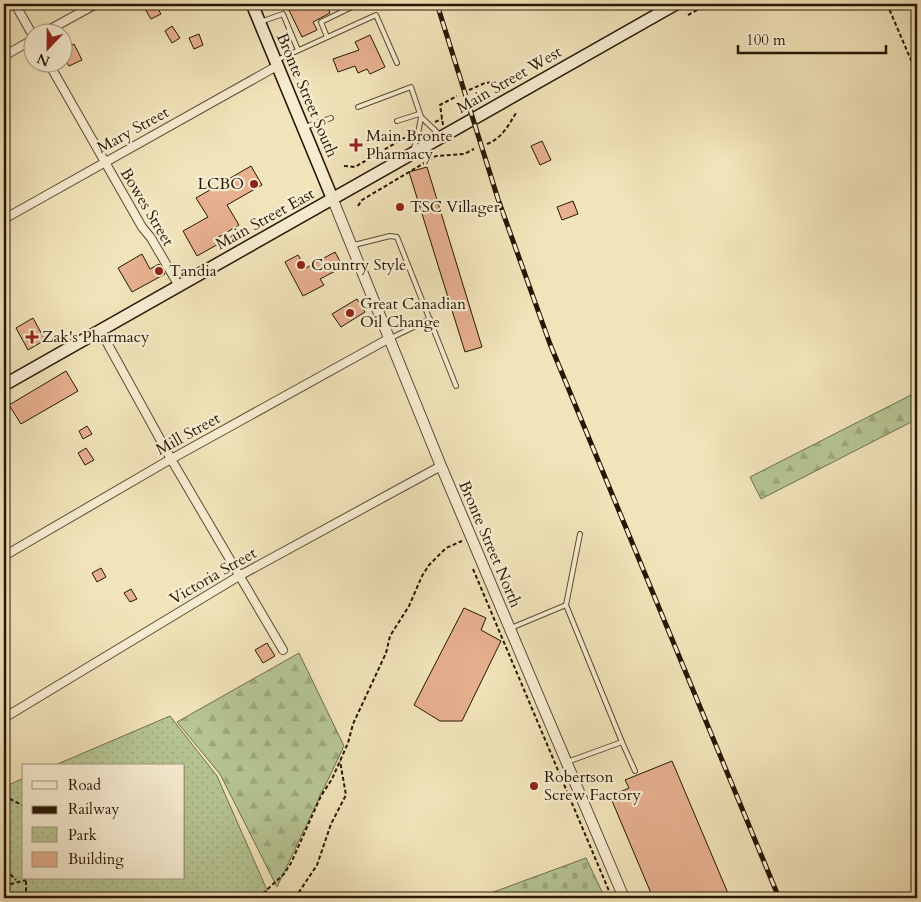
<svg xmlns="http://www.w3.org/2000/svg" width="921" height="902" viewBox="0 0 921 902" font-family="Cardo,serif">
<defs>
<pattern id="forest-firs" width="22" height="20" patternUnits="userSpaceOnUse" patternTransform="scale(1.25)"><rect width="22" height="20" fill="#b6c593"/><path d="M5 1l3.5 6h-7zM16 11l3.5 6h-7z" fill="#9ca87d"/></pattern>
<pattern id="cemetery-stones" width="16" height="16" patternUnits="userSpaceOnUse" patternTransform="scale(1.25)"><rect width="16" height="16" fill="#b6c593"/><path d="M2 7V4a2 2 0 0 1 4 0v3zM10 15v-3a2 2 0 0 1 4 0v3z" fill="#9ca87d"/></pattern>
<pattern id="park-dots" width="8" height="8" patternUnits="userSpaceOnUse" patternTransform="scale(1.25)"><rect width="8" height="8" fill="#b6c593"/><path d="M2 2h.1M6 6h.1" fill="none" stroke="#9ca87d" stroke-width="1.8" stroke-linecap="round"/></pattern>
</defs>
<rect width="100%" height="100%" fill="#f2e4ba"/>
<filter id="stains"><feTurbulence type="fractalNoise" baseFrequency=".004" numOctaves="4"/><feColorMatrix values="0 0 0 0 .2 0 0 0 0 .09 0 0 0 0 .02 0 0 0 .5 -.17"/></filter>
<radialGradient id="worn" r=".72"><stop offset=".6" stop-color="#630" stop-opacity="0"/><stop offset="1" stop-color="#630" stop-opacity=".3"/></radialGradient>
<g fill="url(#forest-firs)" stroke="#6e6e4b">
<polygon points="917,392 917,419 761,499 750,477"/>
<polygon points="299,653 344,746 277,887 220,774 177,722"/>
</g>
<polygon fill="url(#cemetery-stones)" stroke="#6e6e4b" points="586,858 605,898 480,897"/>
<polygon fill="url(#park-dots)" stroke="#6e6e4b" points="170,716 217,776 267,890 264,898 4,898 4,787 24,778 24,878 184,878 184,766 53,766"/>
<g fill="#e7b08f" stroke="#261703">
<polygon points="155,4 161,14 151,19 145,9"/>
<polygon points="286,4 326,4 330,13 313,22 317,30 302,37"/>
<polygon points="172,26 180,38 172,43 165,31"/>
<polygon points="199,34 203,45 194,49 189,38"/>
<polygon points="370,35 385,67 370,74 367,69 358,73 355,66 338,72 333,59 359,50 355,42"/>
<polygon points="74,44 82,60 69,66 62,55 62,50"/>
<polygon points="542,141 551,160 540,165 531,146"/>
<polygon points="251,166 262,185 227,205 239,225 217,238 220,243 197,256 183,231 208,217 196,198"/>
<polygon points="427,167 482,347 465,352 409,172"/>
<polygon points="573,201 578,214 562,220 557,207"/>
<polygon points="335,252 343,267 320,279 324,285 303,296 285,262 298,255 306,268"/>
<polygon points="142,254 150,269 159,264 165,274 132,292 118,268"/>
<polygon points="357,299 365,312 341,327 332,314"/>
<polygon points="33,318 45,340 28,350 16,328"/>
<polygon points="66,371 78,391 21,424 9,405"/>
<polygon points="87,426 92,434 83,439 79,431"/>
<polygon points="86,448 94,460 85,465 78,453"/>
<polygon points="101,568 106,577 97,582 92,573"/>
<polygon points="131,589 137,599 130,602 124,593"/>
<polygon points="464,608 486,618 481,630 501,641 462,721 440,721 414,705"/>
<polygon points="267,643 275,656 263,663 255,650"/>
<polygon points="672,761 730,898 653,898 610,796 629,788 625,780"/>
</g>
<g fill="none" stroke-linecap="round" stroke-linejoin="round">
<defs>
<g id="service">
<polyline points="260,22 283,14 298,50"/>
<polyline points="327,37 321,22 358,4"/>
<polyline points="277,60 376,15 397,63"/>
<polyline points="358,107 411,87 421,117 418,134 413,151"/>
<polyline points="421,117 441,136"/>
<polyline points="397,121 419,114"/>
<polyline points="305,127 331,118"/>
<polyline points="354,245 390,236 397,237 456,386"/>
<polyline points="391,338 430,319"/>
<polyline points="566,605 580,534"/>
<polyline points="511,628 566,605 622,742 567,762"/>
<polyline points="622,742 635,771"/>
</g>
<g id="minor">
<polyline points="15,4 32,34"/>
<polyline points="45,32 96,4"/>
<polyline points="4,56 32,40"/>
<polyline points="48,62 142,227 151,238 179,286"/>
<polyline points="4,219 277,66"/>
<polyline points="100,330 171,459 283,650"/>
<polyline points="4,556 164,463 388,339"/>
<polyline points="4,718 239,576 441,466"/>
</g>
<polyline id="tertiary" points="333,200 441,466 624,898"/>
<g id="secondary">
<polyline points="252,4 333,200"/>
<polyline points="4,385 676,4"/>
</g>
</defs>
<use href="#service" stroke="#594a31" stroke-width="6"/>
<use href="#minor" stroke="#594a31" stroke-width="10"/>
<use href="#tertiary" stroke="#594a31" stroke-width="12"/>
<use href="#secondary" stroke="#261703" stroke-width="14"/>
<g stroke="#261703" stroke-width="2" stroke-dasharray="4 2.5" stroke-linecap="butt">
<polyline points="887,4 917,74"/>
<polyline points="688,15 708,4"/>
<polyline points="469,90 485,83 506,80"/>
<polyline points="435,122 442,119"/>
<polyline points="443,125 440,105 457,96"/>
<path d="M487 144C502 138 508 126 516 113"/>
<polyline points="344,166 355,167 411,134"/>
<polyline points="358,206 362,200 436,156 464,154 474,149"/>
<polyline points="473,569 612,898"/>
<polyline points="4,796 24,806"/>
<polyline points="4,873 11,875 16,880"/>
<polyline points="4,886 26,880"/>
<polyline points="26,898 26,881"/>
<polyline points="258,898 284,874 291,863 321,796 332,779 348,743 353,724 386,653 390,636 409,606 422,576 429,565 446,548 462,541"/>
<polyline points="295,898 317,865 331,824 346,795 340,761"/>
</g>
<use href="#service" stroke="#f7edd2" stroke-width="4"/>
<use href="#minor" stroke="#f7edd2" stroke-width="8"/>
<use href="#tertiary" stroke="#f7edd2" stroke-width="10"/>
<use href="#secondary" stroke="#f7edd2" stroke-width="11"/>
<defs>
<polyline id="rail" points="437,4 498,199 550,344 779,898"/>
</defs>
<use href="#rail" stroke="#261703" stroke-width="5"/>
<use href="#rail" stroke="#f7edd2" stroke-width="3" stroke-dasharray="9" stroke-linecap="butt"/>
</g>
<g fill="#8f2418" stroke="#f7edd2" stroke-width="2">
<path d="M353.5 137.5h5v5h5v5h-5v5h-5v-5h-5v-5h5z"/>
<circle cx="254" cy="184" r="5"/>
<circle cx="400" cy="207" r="5"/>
<circle cx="301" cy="265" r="5"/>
<circle cx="159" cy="271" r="5"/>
<circle cx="350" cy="313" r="5"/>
<path d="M29.5 329.5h5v5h5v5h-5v5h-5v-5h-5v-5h5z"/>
<circle cx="534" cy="786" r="5"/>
</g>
<g text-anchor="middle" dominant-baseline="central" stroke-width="4.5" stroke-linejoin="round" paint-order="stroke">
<g font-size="16" fill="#261703" stroke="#f7edd2">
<text transform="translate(509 80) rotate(-30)">Main Street West</text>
<text transform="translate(307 95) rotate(67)">Bronte Street South</text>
<text transform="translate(133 130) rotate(-29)">Mary Street</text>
<text transform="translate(147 207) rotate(59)">Bowes Street</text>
<text transform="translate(265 219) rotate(-29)">Main Street East</text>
<text transform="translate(188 434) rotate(-29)">Mill Street</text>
<text transform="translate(490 544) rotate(67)">Bronte Street North</text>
<text transform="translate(213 576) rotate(-30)">Victoria Street</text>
</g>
<g font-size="16" fill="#261703" stroke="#f7edd2" text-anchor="start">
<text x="366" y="136">Main Bronte<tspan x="366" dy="18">Pharmacy</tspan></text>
<text x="244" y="184" text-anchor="end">LCBO</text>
<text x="410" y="207">TSC Villager</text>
<text x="311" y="265">Country Style</text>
<text x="169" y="271">Tandia</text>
<text x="360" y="304">Great Canadian<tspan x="360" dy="18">Oil Change</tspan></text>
<text x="42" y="337">Zak's Pharmacy</text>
<text x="544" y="777">Robertson<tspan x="544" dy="18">Screw Factory</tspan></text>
</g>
</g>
<rect width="921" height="902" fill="none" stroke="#f2e4ba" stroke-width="20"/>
<rect x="5" y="5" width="911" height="892" fill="none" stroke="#261703" stroke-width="2.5"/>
<rect x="10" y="10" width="901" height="882" fill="none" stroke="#261703"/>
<rect x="22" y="764" width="162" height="115" fill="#f7edd2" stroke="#a3977f"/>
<rect x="32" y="781" width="25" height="8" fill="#f7edd2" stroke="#a3977f"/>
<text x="68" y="790" font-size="15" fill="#261703">Road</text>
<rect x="32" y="806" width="25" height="8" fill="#261703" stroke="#a3977f"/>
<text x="68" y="814" font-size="15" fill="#261703">Railway</text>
<rect x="32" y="827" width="25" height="15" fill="url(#park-dots)" stroke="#a3977f"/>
<text x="68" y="840" font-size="15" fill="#261703">Park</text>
<rect x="32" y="852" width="25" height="15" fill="#e7b08f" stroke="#a3977f"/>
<text x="68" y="864" font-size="15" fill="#261703">Building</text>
<g transform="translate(48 48) rotate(202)"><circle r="24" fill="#f7edd2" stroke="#a3977f"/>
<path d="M0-4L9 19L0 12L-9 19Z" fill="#8f2418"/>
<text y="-8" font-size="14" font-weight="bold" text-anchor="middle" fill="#261703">N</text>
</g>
<path d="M738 45v8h148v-8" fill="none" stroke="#261703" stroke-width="2.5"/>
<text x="746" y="45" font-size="15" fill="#261703" stroke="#f7edd2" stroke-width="4" paint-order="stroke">100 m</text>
<rect width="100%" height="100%" filter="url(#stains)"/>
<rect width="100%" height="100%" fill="url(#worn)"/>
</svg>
